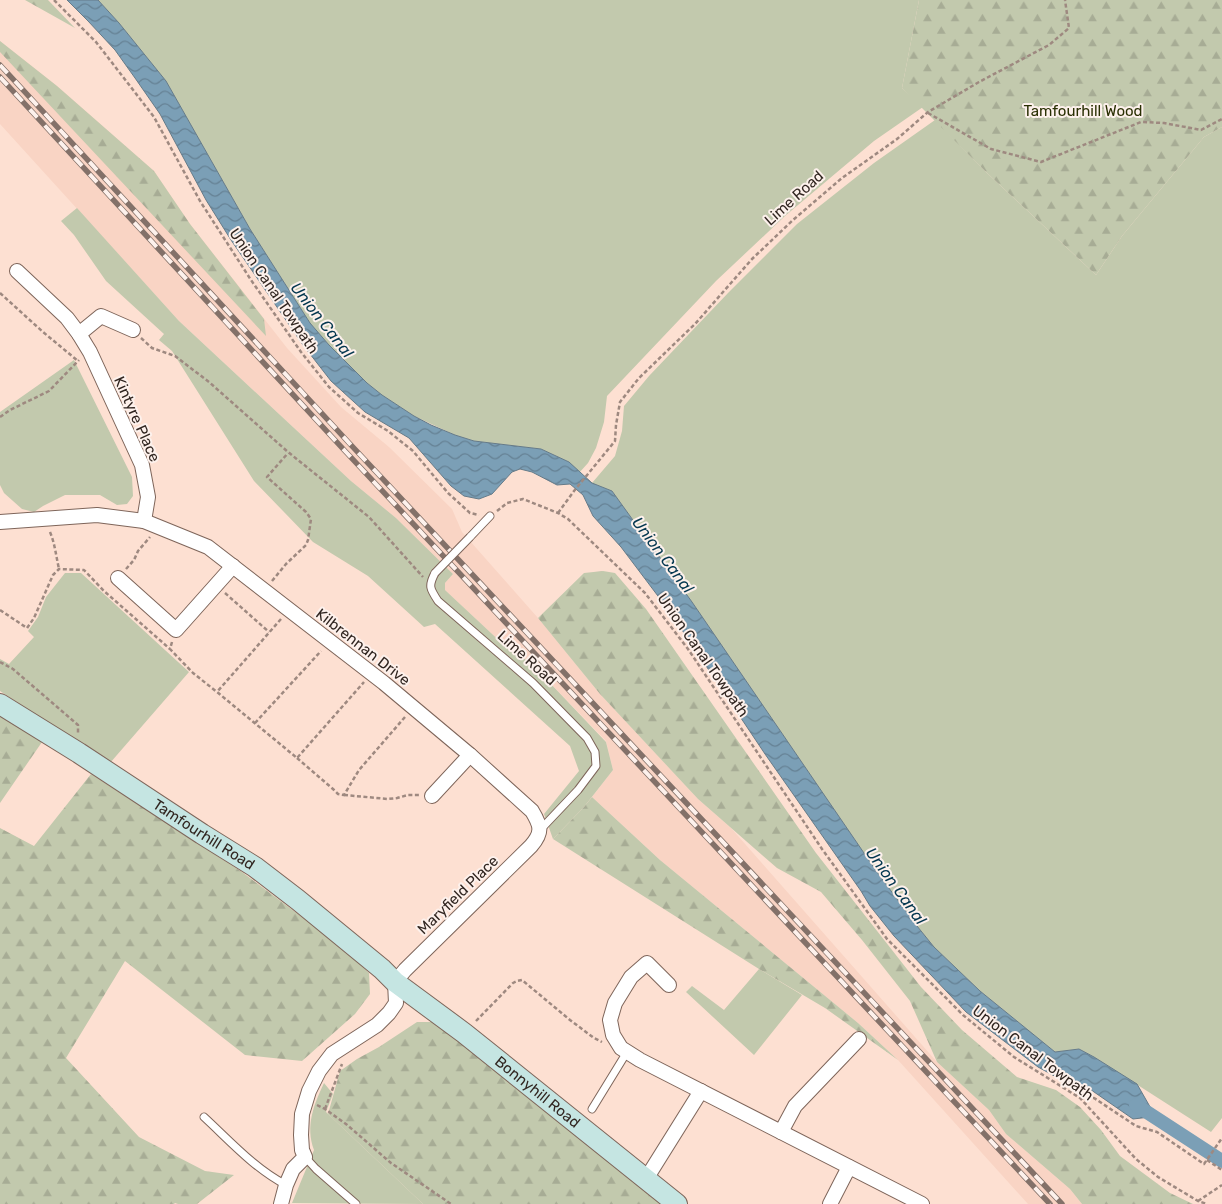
<svg xmlns="http://www.w3.org/2000/svg" width="1222" height="1204" viewBox="0 0 1222 1204" font-family="Rubik,sans-serif">
<defs>
<pattern id="forest-firs" width="22" height="20" patternUnits="userSpaceOnUse" patternTransform="scale(1.25)"><rect width="22" height="20" fill="#c2c9ad"/><path d="M5 1l3.5 6h-7zM16 11l3.5 6h-7z" fill="#a7ac95"/></pattern>
<pattern id="water-waves" width="16" height="10" patternUnits="userSpaceOnUse" patternTransform="scale(1.25)"><rect width="16" height="10" fill="#7b9fb6"/><path d="M0 5q4-4 8 0t8 0" fill="none" stroke="#658194"/></pattern>
</defs>
<rect width="100%" height="100%" fill="#fde0d2"/>
<polygon fill="#f9d4c4" points="0,41 57,86 154,171 190,224 287,348 341,407 389,447 452,509 462,532 538,618 600,694 698,799 731,828 937,1062 989,1110 1006,1134 1070,1189 1082,1204 1028,1204 898,1060 858,1023 660,860 592,797 613,770 606,741 531,663 506,647 445,590 445,583 453,574 396,518 351,481 179,321 0,124"/>
<g fill="#c2c9ad">
<polygon points="98,0 919,0 902,88 923,107 874,141 785,216 716,281 607,396 604,422 596,448 588,463 579,473 569,462 541,449 474,441 455,435 414,416 382,395 367,383 329,345 310,323 250,229 166,81 119,23"/>
<polygon points="935,120 986,172 1096,275 1122,236 1204,137 1222,127 1222,1118 1211,1132 1094,1057 1079,1049 1055,1052 980,991 934,947 917,926 877,872 692,602 612,491 592,483 615,456 622,431 624,406 649,376 728,293 797,224 874,163"/>
<polygon points="77,208 179,321 351,481 396,518 453,574 445,583 445,590 506,647 531,663 606,742 613,770 584,807 553,839 544,814 579,771 570,746 435,624 424,627 368,576 313,542 254,481 172,351 159,340 164,334 106,281 74,235 61,221"/>
<polygon points="74,360 132,477 133,496 127,504 117,505 100,495 65,495 43,506 34,512 22,509 4,493 0,485 0,412"/>
<polygon points="65,573 81,573 189,672 110,763 0,691 0,659 9,664 34,637 28,631 38,617 46,597"/>
<polygon points="759,969 802,995 754,1055 686,992 692,986 724,1010"/>
<path d="M324 1083 333 1094 326 1112 423 1204 292 1203 314 1150C305 1126 314 1104 324 1083Z"/>
</g>
<g fill="url(#forest-firs)">
<polygon points="25,0 48,0 75,28"/>
<polygon points="919,0 1222,0 1222,127 1204,137 1122,236 1096,275 986,172 902,88"/>
<polygon points="0,41 57,86 154,171 190,224 264,319 266,336 0,52"/>
<polygon points="603,571 615,573 646,609 816,853 921,987 962,1030 1017,1077 1056,1090 1080,1107 1101,1130 1120,1156 1170,1193 1193,1204 1082,1204 1070,1189 1006,1134 989,1110 937,1062 910,1001 862,940 821,892 777,868 698,799 600,694 538,618 584,573"/>
<polygon points="0,716 42,742 0,803"/>
<polygon points="91,774 242,872 347,951 369,973 370,994 355,1014 302,1061 245,1055 125,961 66,1058 139,1137 205,1171 234,1175 197,1204 178,1204 175,1203 174,1204 0,1204 0,828 34,846"/>
<polygon points="592,797 660,860 858,1023 898,1060 825,1008 759,969 553,839 584,807"/>
<polygon points="417,1022 438,1022 662,1204 423,1204 328,1114 340,1071 357,1059 379,1047"/>
</g>
<polygon fill="url(#water-waves)" stroke="#657b89" points="67,0 98,0 119,23 166,81 250,229 310,323 329,345 367,383 382,395 414,416 431,425 455,435 474,441 541,449 569,462 592,483 612,491 692,602 877,872 917,926 934,947 980,991 1055,1052 1079,1049 1094,1057 1137,1084 1153,1112 1150,1117 1133,1119 1084,1085 1069,1084 1038,1067 966,1012 894,936 870,906 861,891 765,754 670,612 621,547 593,516 583,495 570,484 557,485 532,472 520,469 512,472 492,494 479,499 464,496 451,486 409,438 365,412 331,381 303,345 231,240 206,200 160,114 135,78 115,50 88,21"/>
<g fill="none" stroke-linecap="round" stroke-linejoin="round">
<polyline stroke="#7b9fb6" stroke-width="14" points="1136,1105 1222,1161"/>
<defs>
<g id="service">
<polyline points="470,537 490,516"/>
<path d="M435 573C428 586 430 589 438 601L533 683 587 738 595 752 596 766 578 790 540 830"/>
<polyline points="592,1109 627,1052"/>
<path d="M204 1117C230 1141 254 1168 286 1185"/>
<polyline points="305,1157 316,1169 356,1204"/>
</g>
<g id="minor">
<polyline points="17,271 67,318 79,334 90,352 142,465 148,497 144,521"/>
<polyline points="79,334 101,316 133,330"/>
<path d="M0 522 97 515 144 521 208 547 384 683 470 755 532 811C541 826 543 832 531 846L405 970 395 982 396 1003 389 1013 377 1025 332 1054 319 1071 309 1091 302 1114 301 1135 302 1150 305 1157 293 1169 286 1185 281 1204"/>
<polyline points="118,578 176,630 233,566"/>
<polyline points="432,796 470,755"/>
<polyline points="669,985 647,963 631,977 615,1003 610,1020 613,1035 621,1048 640,1060 922,1204"/>
<polyline points="781,1132 795,1106 859,1039"/>
<polyline points="646,1179 701,1091"/>
<polyline points="830,1204 849,1167"/>
</g>
<g id="secondary">
<path id="s1" d="M0 704 79 753 202 834 255 867 298 900 382 969 395 982 464 1033 677 1204"/>
</g>
</defs>
<use href="#service" stroke="#7e655a" stroke-width="9"/>
<use href="#minor" stroke="#7e655a" stroke-width="16"/>
<use href="#secondary" stroke="#7e655a" stroke-width="22"/>
<g stroke="#9e8980" stroke-width="2.5" stroke-dasharray="4 2.5" stroke-linecap="butt">
<polyline points="54,0 96,42 154,117 200,201 251,280 301,352 329,387 358,413 388,431 413,451 448,493 470,513 479,515"/>
<polyline points="928,113 991,149 1041,162 1141,122 1164,123 1201,130 1222,119"/>
<polyline points="0,293 43,332 78,361"/>
<polyline points="141,338 152,348 175,356 209,382 288,452 369,517 423,577"/>
<polyline points="0,417 10,410 49,391 79,360"/>
<polyline points="497,511 507,503 523,499 558,513 568,519 645,593 688,649 822,849 887,939 963,1015 1014,1057 1080,1098 1136,1159 1158,1177 1198,1201 1207,1204"/>
<polyline points="558,513 574,491 615,441 616,425 620,402 639,378 695,324 752,259 793,220 842,178 897,139 928,112 979,82 1049,45 1069,28 1065,0"/>
<path d="M50 532C55 544 56 556 59 569"/>
<polyline points="126,569 134,560 138,551 150,537"/>
<polyline points="272,581 286,564 306,545 308,540 311,519 306,512 267,477 288,453"/>
<polyline points="225,593 269,632"/>
<polyline points="0,610 27,628 34,618 53,575 59,569 84,570 104,591 170,649"/>
<polyline points="281,619 217,692 297,758 364,682"/>
<polyline points="172,642 170,649 193,673 217,692"/>
<polyline points="0,662 13,669 78,725 78,734"/>
<polyline points="255,723 321,651"/>
<polyline points="297,758 333,789 338,794 344,795 359,770 405,717"/>
<polyline points="344,795 388,799 397,798 408,795 420,795"/>
<polyline points="476,1021 513,983 517,981 522,980 570,1020 594,1038 602,1042"/>
<polyline points="1080,1098 1094,1098 1136,1126 1157,1132 1204,1164 1222,1138"/>
<polyline points="317,1105 325,1109 346,1124 391,1163 451,1204"/>
<polyline points="325,1109 342,1064"/>
<polyline points="1207,1160 1222,1170"/>
<polyline points="1198,1201 1222,1185"/>
</g>
<use href="#service" stroke="#fff" stroke-width="7"/>
<use href="#minor" stroke="#fff" stroke-width="14"/>
<use href="#secondary" stroke="#c5e5e2" stroke-width="20"/>
<defs>
<g id="rail">
<polyline points="0,65 351,445 1062,1204"/>
<polyline points="0,77 345,451 1050,1204"/>
</g>
</defs>
<use href="#rail" stroke="#837169" stroke-width="5.5"/>
<use href="#rail" stroke="#fdf1ec" stroke-width="4" stroke-dasharray="11" stroke-linecap="butt"/>
<defs>
<polyline id="service-bridge" points="435,573 470,537"/>
</defs>
<use href="#service-bridge" stroke="#7e655a" stroke-width="9" stroke-linecap="butt"/>
<use href="#service-bridge" stroke="#fff" stroke-width="7"/>
</g>
<g text-anchor="middle" dominant-baseline="central" stroke-width="4" stroke-linejoin="round" paint-order="stroke">
<g font-size="15" fill="#292f02" stroke="#fdf1ec">
<text x="1083" y="111">Tamfourhill Wood</text>
</g>
<g font-size="15" fill="#312621" stroke="#fdf1ec">
<text transform="translate(794 198) rotate(-42)">Lime Road</text>
<text transform="translate(274 291) rotate(56)">Union Canal Towpath</text>
<text transform="translate(137 419) rotate(66)">Kintyre Place</text>
<text transform="translate(363 647) rotate(38)">Kilbrennan Drive</text>
<text transform="translate(703 655) rotate(55)">Union Canal Towpath</text>
<text transform="translate(527 658) rotate(42)">Lime Road</text>
<text stroke="none"><textPath href="#s1" startOffset="242">Tamfourhill Road</textPath></text>
<text transform="translate(458 895) rotate(-44)">Maryfield Place</text>
<text transform="translate(1033 1053) rotate(37)">Union Canal Towpath</text>
<text stroke="none"><textPath href="#s1" startOffset="664">Bonnyhill Road</textPath></text>
</g>
<g font-size="16" font-style="italic" fill="#04374f" stroke="#fdf1ec">
<text transform="translate(322 320) rotate(52)">Union Canal</text>
<text transform="translate(663 555) rotate(53)">Union Canal</text>
<text transform="translate(896 886) rotate(54)">Union Canal</text>
</g>
</g>
</svg>
